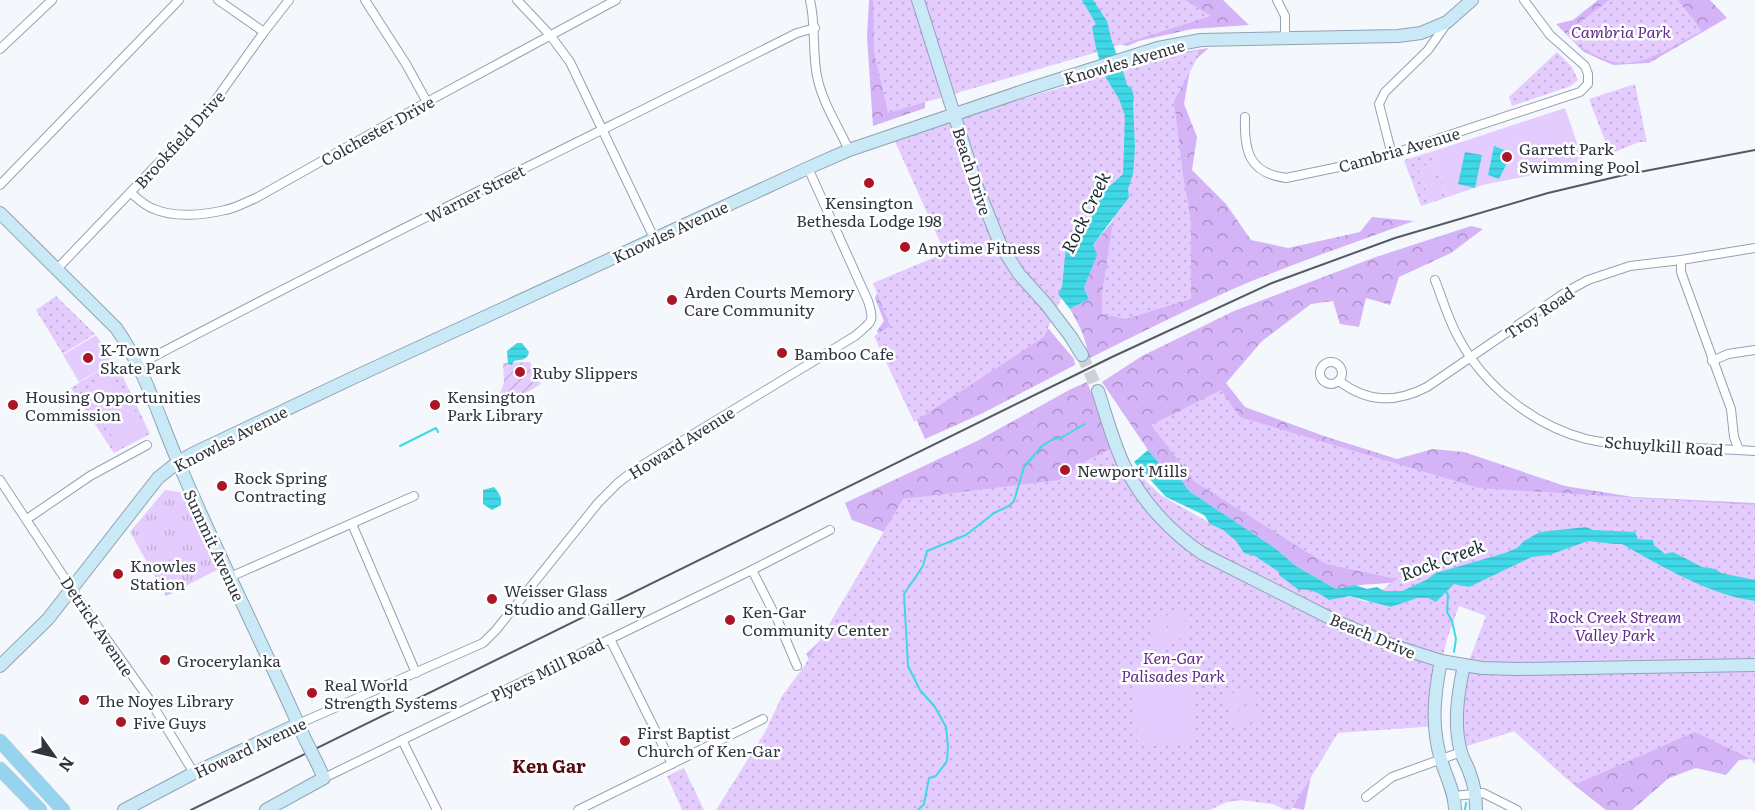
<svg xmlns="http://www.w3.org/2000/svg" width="1755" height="810" viewBox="0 0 1755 810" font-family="Literata,serif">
<defs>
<pattern id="grass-tufts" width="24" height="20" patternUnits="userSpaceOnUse" patternTransform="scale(1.5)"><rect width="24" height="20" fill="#e4ccfe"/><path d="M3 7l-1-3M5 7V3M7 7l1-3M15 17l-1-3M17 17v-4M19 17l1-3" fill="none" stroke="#c4b0db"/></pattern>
<pattern id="forest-crowns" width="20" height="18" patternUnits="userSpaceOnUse" patternTransform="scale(1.5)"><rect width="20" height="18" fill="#d4b3f7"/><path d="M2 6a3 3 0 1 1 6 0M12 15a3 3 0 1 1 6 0" fill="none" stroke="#ac92c9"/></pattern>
<pattern id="park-dots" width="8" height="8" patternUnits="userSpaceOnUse" patternTransform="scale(1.5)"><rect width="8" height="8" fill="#e4ccfe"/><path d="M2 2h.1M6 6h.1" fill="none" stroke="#c4b0db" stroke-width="1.8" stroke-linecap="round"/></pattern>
<pattern id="garden-furrows" width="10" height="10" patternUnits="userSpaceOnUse" patternTransform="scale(1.5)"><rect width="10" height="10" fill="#e4ccfe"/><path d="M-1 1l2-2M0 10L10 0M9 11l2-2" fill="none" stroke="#c4b0db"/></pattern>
<pattern id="water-rules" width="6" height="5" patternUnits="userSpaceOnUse" patternTransform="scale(1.5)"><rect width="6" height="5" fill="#40d8e6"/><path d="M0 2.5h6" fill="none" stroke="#38bac6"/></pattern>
</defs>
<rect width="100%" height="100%" fill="#f4f8fc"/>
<polygon fill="url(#grass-tufts)" points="165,490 180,492 199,524 221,568 166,596 130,532"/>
<g fill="url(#forest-crowns)">
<polygon points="869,0 909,0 926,57 925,108 873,126 867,37"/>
<polygon points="1100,0 1223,0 1249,25 1192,29 1139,41 1127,46 1112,42"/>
<polygon points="1598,0 1710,0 1727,18 1649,63 1613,65 1584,52 1556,24 1573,20"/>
<path d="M1209 48 1191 63 1184 104 1197 137 1192 170 1226 204 1251 240 1288 248 1360 232 1372 217 1414 221C1353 243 1292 264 1233 289 1184 311 1136 335 1088 359 1088 341 1079 325 1070 309L1089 299 1084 288 1091 270 1093 245 1116 217 1132 70 1163 55Z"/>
<path d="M1471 226 1483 229 1451 253 1399 277 1390 305 1366 298 1359 327 1340 324 1333 301 1311 304 1262 341 1226 383 1245 407 1324 436 1397 459 1433 449 1464 452 1565 486 1633 497 1755 503V580L1415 581C1388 584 1362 583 1336 589L1296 566 1275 548 1189 491 1181 480H1173L1148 450 1102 382 1142 356 1234 311 1373 258Z"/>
<polygon points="878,291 1042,321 1074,359 1075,365 983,413 925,439 877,331 884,321 875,298"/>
<polygon points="1087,382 1099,411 1110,447 1313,766 1304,810 1250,799 1209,804 1202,810 726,810 811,662 806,654 824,637 887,533 852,520 845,503 977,441 1069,390"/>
<polygon points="1739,677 1755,764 1751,759 1739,760 1726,775 1696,768 1669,778 1632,810 1606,810 1574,785 1514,731 1463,747 1464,730"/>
</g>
<g fill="url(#park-dots)">
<polygon points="873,0 1185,0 1211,16 1094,53 888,113 874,52"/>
<path d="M1609 0H1678L1702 31C1643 62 1623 83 1565 34Z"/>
<polygon points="1198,50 1198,57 1174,101 1183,174 1191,221 1191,299 1126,319 1102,314 1102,294 1115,207 1070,278 1044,337 914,422 874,336 890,326 873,283 945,253 893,137 1137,65"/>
<polygon points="1557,52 1572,67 1578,80 1571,86 1512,106 1509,97"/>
<polygon points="1635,84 1647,142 1639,142 1610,154 1589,99"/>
<polygon points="1431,152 1448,197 1421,206 1404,160"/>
<polygon points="56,296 95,334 63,354 36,310"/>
<polygon points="115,360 150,434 114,453 71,388"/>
<polygon points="1221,390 1240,417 1479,488 1755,505 1755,764 1751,759 1695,732 1574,785 1514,731 1463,747 1460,712 1469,661 1486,616 1459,606 1447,639 1437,680 1437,726 1338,733 1291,810 1285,810 1273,804 1233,799 1210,810 716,810 765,732 782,696 805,665 903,499 1059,480 1086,461 1118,445 1133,469 1162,496 1331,591 1367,602 1396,579 1326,564 1195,482 1151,425"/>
<polygon points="684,768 704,810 682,810 667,776"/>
</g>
<polygon fill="url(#garden-furrows)" points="530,362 541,384 514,400 500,393 504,383 503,363"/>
<g fill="#e4ccfe">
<polygon points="1565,108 1584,163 1572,167 1483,185 1448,197 1431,152"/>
<polygon points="1431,163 1441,192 1428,197 1418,168"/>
<polygon points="96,335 113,361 79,382 63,355"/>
<polygon points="111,375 130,407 133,406 145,434 143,437 118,449 117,444 84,391"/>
<polygon points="1179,609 1192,633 1176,641 1164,617"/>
<polygon points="1162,618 1175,642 1160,650 1147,626"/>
<polygon points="1191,660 1194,744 1139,746 1137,744 1134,665 1137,662"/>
<polygon points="1254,688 1258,702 1228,708 1225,695"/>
<polygon points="1259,706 1262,720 1232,727 1229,713"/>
</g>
<g fill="url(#water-rules)">
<path d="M1082 0H1093L1107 21 1112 42 1122 68 1127 85 1132 89 1134 98 1133 103 1135 148 1133 174 1128 189 1129 197 1093 245 1097 255 1084 288 1089 299 1070 309 1058 294 1062 287 1066 247C1092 236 1090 211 1106 190 1111 184 1118 179 1123 174L1125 116 1119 99 1103 73 1096 48 1092 27 1096 24Z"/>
<polygon points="1494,146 1512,153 1499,179 1488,175"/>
<polygon points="1465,152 1482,155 1475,188 1458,184"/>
<path d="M517 343H522L529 352C527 361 521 359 514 361L512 365 508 364 507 351Z"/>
<path d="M1148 450 1173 480H1181L1189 491 1275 548 1296 566 1336 589 1355 585 1367 589 1377 587 1384 591H1402L1426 580 1436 573 1505 553 1517 548 1524 541 1540 532 1586 527 1593 530 1635 532 1638 539 1653 540 1654 545 1665 554 1673 552 1702 567 1716 569 1721 573 1755 580V601C1710 595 1661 566 1622 544H1615L1588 541 1549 555 1532 557 1469 587 1454 584 1436 602 1428 598H1417L1391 607 1349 596 1329 600C1320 594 1311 588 1299 590L1279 575V572L1255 556 1244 553 1236 541 1223 530 1210 524 1204 515 1166 497 1134 462Z"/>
<path d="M494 487C499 493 502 497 501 505L492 510 483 504V490Z"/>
</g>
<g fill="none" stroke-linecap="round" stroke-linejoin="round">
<g stroke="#40d8e6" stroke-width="2">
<polyline points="400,446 436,428 438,432"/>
<polyline points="1446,591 1448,595 1447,612 1452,621 1456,639 1454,652"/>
<polyline points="918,810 924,804 929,778 936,776 947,761 948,746 946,727 935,707 920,690 908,666 904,594 923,566 927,551 966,535 994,513 1009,506 1014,501 1024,467 1042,446 1053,439 1061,438 1085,424"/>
<polyline points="1465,810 1466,803"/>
</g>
<polyline stroke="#cdd1d6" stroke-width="12" stroke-dasharray="12 6" stroke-linecap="butt" points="1082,355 1098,391"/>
<defs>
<g id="street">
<polyline points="218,0 264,32"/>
<polyline points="365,0 406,64 427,102"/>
<polyline points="517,0 550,35 570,62 654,238"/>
<path d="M810 0C816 25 812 51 817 76 822 102 838 126 849 150"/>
<polyline points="1277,0 1285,16 1285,39"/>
<polyline points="0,49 52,0"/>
<path d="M1245 117C1244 150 1248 173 1286 178L1377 159 1580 92 1588 84V74L1585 66 1550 35 1524 0"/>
<polyline points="1392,155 1379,104 1385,92 1428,50 1447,23"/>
<polyline points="0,185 179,0"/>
<path d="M131 193C138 199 145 206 154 209 175 218 204 215 225 210 236 208 246 202 256 198L427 102 616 0"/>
<polyline points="1681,260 1681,272 1731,409 1734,437 1739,450"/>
<polyline points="57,269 207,112 264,32 289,0"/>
<path d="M1435 280C1442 298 1448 318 1457 335 1482 384 1532 425 1586 439 1611 445 1637 445 1663 447 1694 448 1724 449 1755 451"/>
<polyline points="1712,361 1728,354 1755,350"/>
<circle cx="1331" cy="373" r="11"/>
<path d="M138 365C355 250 577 143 797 33L815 28"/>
<path d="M1339 381C1368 403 1396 403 1427 387L1566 292 1588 280 1630 266 1681 260 1755 248"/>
<polyline points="0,480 83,606 149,699 194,773"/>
<polyline points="27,519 90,476 147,445"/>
<polyline points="352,524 416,673"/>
<polyline points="752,570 778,621 797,666"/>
<polyline points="230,577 414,496"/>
<polyline points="610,639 672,764"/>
<path d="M298 724 483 643 496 630 598 503 618 483 636 469 855 336C872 321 875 323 868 301L808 168"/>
<polyline points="402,740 437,810"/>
<polyline points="324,778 752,570 830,530"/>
<polyline points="1454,796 1483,793 1517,810"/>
<polyline points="1366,797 1392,777 1461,752"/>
<polyline points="578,810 763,719"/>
</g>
<g id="secondary">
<polyline points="918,0 977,187 1001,246 1019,274 1046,304 1071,337 1082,355"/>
<path d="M0 213 116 328C145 369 159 418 179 464 218 556 264 646 304 737"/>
<path d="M1098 391C1106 415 1113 442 1124 465 1141 500 1170 532 1203 554L1340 623 1391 645 1441 661 1482 668 1518 669 1755 665"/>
<path d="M1441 661C1434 695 1431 726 1441 760 1446 777 1455 792 1455 810"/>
<path d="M1464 665C1458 693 1453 724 1461 752 1463 760 1468 766 1470 774 1475 786 1476 797 1476 810"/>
<polyline points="0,666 48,619 158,478 178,462 194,453 359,375 808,168 849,150 1032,88 1158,48 1201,40 1398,36 1421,33 1447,22 1472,0"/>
<polyline points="124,810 194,773 298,724"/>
<polyline points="266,810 324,778 317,763"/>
</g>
<g id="primary">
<polyline points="0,741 63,810"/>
<polyline points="0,769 40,810"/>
</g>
</defs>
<use href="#street" stroke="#92a2b6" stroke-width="10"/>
<use href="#secondary" stroke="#92a2b6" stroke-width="14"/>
<use href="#primary" stroke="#d1d3d5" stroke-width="15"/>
<use href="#street" stroke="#fff" stroke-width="8"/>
<use href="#secondary" stroke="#cae9f7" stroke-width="12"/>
<use href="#primary" stroke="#95d3ee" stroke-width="14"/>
<polyline stroke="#545a61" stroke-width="2" points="191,810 1112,357 1272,283 1395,238 1548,193 1624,175 1755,150"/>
<defs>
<polyline id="secondary-bridge" points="304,737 317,763"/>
</defs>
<use href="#secondary-bridge" stroke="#92a2b6" stroke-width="14" stroke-linecap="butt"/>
<use href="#secondary-bridge" stroke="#cae9f7" stroke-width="12"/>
</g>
<g fill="#ab1626" stroke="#fff" stroke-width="2">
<circle cx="1507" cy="157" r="6"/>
<circle cx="869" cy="183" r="6"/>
<circle cx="905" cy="247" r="6"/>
<circle cx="672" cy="300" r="6"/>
<circle cx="782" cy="353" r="6"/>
<circle cx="88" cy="358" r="6"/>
<circle cx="520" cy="372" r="6"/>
<circle cx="13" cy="405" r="6"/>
<circle cx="435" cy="405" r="6"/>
<circle cx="1065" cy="470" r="6"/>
<circle cx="222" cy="486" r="6"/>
<circle cx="118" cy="574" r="6"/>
<circle cx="492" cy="599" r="6"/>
<circle cx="730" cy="620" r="6"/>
<circle cx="165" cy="660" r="6"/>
<circle cx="312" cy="693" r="6"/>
<circle cx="84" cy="700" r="6"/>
<circle cx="121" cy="722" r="6"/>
<circle cx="625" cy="741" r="6"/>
</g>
<g text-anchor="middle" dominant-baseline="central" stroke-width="5" stroke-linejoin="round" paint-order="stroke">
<g font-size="16" font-style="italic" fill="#612b8b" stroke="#fff">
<text x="1621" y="31">Cambria Park</text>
<text x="1615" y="616">Rock Creek Stream<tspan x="1615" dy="18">Valley Park</tspan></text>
<text x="1173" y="657">Ken-Gar<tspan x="1173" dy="18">Palisades Park</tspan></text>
</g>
<g font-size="16" fill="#2f363e" stroke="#fff">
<text transform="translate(1124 61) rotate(-16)">Knowles Avenue</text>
<text transform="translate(377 130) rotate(-29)">Colchester Drive</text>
<text transform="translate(179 139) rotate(-48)">Brookfield Drive</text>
<text transform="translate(1399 149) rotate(-16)">Cambria Avenue</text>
<text transform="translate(973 171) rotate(72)">Beach Drive</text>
<text transform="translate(475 193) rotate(-27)">Warner Street</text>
<text transform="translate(670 231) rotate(-25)">Knowles Avenue</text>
<text transform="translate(1539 312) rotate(-34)">Troy Road</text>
<text transform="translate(230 438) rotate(-27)">Knowles Avenue</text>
<text transform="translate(681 442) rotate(-32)">Howard Avenue</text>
<text transform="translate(1664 445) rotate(4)">Schuylkill Road</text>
<text transform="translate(215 545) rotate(65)">Summit Avenue</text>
<text transform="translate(98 626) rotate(56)">Detrick Avenue</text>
<text transform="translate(1373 635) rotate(23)">Beach Drive</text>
<text transform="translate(547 669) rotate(-26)">Plyers Mill Road</text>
<text transform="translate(250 747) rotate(-25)">Howard Avenue</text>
</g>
<g font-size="16" fill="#2f363e" stroke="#fff" text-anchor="start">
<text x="1519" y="148">Garrett Park<tspan x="1519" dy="18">Swimming Pool</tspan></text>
<text x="869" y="202" text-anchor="middle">Kensington<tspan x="869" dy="18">Bethesda Lodge 198</tspan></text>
<text x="917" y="247">Anytime Fitness</text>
<text x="684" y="291">Arden Courts Memory<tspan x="684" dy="18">Care Community</tspan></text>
<text x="100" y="349">K-Town<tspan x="100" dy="18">Skate Park</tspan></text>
<text x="794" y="353">Bamboo Cafe</text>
<text x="532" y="372">Ruby Slippers</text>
<text x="25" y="396">Housing Opportunities<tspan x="25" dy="18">Commission</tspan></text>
<text x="447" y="396">Kensington<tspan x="447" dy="18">Park Library</tspan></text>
<text x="1077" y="470">Newport Mills</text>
<text x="234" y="477">Rock Spring<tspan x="234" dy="18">Contracting</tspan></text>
<text x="130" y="565">Knowles<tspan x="130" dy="18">Station</tspan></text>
<text x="504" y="590">Weisser Glass<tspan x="504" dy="18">Studio and Gallery</tspan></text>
<text x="742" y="611">Ken-Gar<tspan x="742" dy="18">Community Center</tspan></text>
<text x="177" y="660">Grocerylanka</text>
<text x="324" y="684">Real World<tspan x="324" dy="18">Strength Systems</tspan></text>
<text x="96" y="700">The Noyes Library</text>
<text x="133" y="722">Five Guys</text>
<text x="637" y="732">First Baptist<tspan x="637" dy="18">Church of Ken-Gar</tspan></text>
</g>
<g font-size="18" font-style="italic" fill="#152d30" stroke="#fff">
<text transform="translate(1085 212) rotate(-64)">Rock Creek</text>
<text transform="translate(1442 559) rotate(-20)">Rock Creek</text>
</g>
<g font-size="18" font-weight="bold" fill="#530e12" stroke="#fff">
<text x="549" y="765">Ken Gar</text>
</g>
</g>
<g transform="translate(54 756) rotate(124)" stroke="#ffffff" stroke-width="4.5" paint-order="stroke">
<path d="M0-4.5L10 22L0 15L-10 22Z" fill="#2f363e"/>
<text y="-9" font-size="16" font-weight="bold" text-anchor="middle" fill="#2f363e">N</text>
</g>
</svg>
